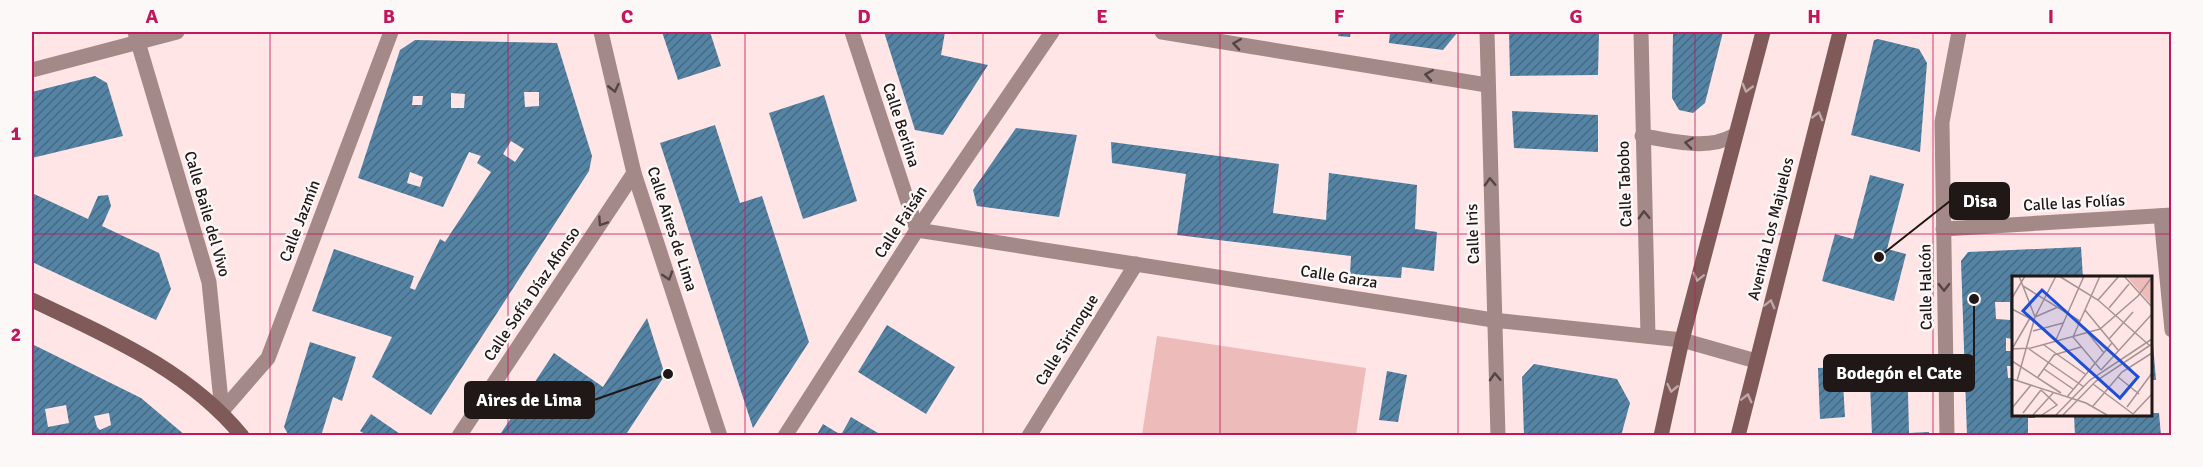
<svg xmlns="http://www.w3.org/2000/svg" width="2203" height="467" viewBox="0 0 2203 467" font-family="Signika,sans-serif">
<defs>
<pattern id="building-hatch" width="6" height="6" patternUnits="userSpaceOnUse" patternTransform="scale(1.5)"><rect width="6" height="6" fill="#5483a3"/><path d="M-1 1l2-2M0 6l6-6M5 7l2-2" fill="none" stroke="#456a84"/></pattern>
</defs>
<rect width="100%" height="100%" fill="#ffe5e5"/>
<polygon fill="#ecbbba" points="1157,336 1366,368 1356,435 1142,435"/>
<g fill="url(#building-hatch)" fill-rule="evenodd">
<polygon points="662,32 710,32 721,66 678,80"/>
<polygon points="884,32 945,32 941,55 988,65 943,135 915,130"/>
<polygon points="1339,32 1351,32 1350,37 1338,36"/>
<polygon points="1390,32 1457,32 1457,33 1443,50 1389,43"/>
<polygon points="1509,32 1599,32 1598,75 1510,76"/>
<polygon points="1673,32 1723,32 1705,103 1693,113 1679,110 1672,98"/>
<polygon points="1878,39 1919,49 1927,63 1920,152 1851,135 1874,40"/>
<path d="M415 40 557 43 592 156 589 171 431 415 372 377 392 337 312 311 334 249 414 276 410 288 415 290 440 239 445 242 491 172 477 163 481 156 469 152 443 207 358 178 400 50ZM524 92H539V106L525 107ZM451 93 465 94 464 108H451ZM413 96H423L422 105H412ZM511 141 524 149 515 162 503 154ZM410 172 423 177 420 187 407 183Z"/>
<polygon points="95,76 107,83 123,136 32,158 32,92"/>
<polygon points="824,95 857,201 803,219 769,113"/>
<polygon points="1512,111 1598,115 1598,152 1514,148"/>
<polygon points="715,125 740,203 762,196 809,342 753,428 660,143"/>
<polygon points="1016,128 1077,135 1059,217 977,206 973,190"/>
<polygon points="1111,142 1279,164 1273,213 1326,220 1329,173 1417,185 1415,229 1437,232 1434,271 1402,267 1401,278 1350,274 1351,256 1177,235 1186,174 1112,163"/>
<polygon points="1870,175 1904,184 1887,249 1906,254 1894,301 1822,281 1835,234 1853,239"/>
<polygon points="32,193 88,219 98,196 108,195 111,206 102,226 159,253 171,289 156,320 32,262"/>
<path d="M2081 247 2083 278H2014V339L2006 338V351H2014V366H2007L2008 378H2014V414H2035V418H2028V436H1967L1961 261 1968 252ZM1995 302H2010V320L1996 319Z"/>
<polygon points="647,318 665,375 625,436 499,436 554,353 603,387"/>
<polygon points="887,325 955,367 926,414 858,372"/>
<polygon points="2150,332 2152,332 2156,380 2150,380"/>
<polygon points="310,342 356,357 342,401 333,397 321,436 289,436 284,427"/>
<path d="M32 344 141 398 186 436H32ZM66 405 69 423 48 427 45 409ZM109 413 111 425 100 430 97 427 94 416Z"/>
<polygon points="1907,354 1909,433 1929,432 1929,436 1872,436 1869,355"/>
<polygon points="1534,364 1617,379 1630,403 1621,436 1524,436 1522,377"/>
<polygon points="1842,367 1845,417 1820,419 1818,368"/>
<polygon points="1387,371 1407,375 1398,422 1379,420"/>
<polygon points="2150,413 2159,413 2161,436 2075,436 2074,414"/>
<polygon points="371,414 403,436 368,436 360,431"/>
<polygon points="851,417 883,436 816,436 823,424 841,435"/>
</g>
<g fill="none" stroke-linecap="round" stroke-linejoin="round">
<g stroke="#a38988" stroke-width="15">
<polyline points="135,32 209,282 222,411"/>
<polyline points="601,32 634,173 720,436"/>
<polyline points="852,32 917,230"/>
<polyline points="1162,32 1487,85"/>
<polyline points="1487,32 1498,436"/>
<polyline points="1641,32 1648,336"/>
<polyline points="32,70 177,32"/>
<path d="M1642 136C1672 140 1706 151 1733 136"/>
<polyline points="2161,216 2172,330"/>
<polyline points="1943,229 2172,215"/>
<polyline points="917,230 1493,320 1682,340 1756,361"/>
<polyline points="222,411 268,358 391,32"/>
<polyline points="459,436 634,173"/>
<polyline points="785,436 917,230 1052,32"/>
<polyline points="1029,436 1136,264"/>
<polyline points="1947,436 1942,122 1959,32"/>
</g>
<g stroke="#7f5a59" stroke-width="15">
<path d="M32 300C107 336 187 369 242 436"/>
<polyline points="1661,436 1682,340 1763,32"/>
<polyline points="1738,436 1840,32"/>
</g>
</g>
<defs><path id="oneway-chevron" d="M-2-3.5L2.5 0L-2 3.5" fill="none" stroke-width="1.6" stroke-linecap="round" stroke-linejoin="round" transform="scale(1.5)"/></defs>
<g stroke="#544544">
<use href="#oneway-chevron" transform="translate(1237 44) rotate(-171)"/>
<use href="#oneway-chevron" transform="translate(1429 75) rotate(-171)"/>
<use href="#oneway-chevron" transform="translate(614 88) rotate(77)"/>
<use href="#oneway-chevron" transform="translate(1689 143) rotate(-172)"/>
<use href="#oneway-chevron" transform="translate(1490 182) rotate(-92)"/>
<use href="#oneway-chevron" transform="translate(1644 215) rotate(-92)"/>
<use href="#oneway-chevron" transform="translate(602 222) rotate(124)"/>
<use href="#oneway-chevron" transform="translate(668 276) rotate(72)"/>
<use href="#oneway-chevron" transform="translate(1944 287) rotate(89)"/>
<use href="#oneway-chevron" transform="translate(1495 377) rotate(-93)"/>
</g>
<g stroke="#bea9a8">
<use href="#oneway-chevron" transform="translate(1747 88) rotate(105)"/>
<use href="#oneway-chevron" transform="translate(1818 116) rotate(-75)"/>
<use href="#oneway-chevron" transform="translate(1698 277) rotate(104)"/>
<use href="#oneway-chevron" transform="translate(1770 304) rotate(-76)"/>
<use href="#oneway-chevron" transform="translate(1672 388) rotate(102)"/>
<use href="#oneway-chevron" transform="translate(1747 398) rotate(-76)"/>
</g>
<path fill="none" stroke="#c2185b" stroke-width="1.5" stroke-opacity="0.55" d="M270 32V436M508 32V436M745 32V436M983 32V436M1220 32V436M1458 32V436M1695 32V436M1933 32V436M32 234H2172"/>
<g text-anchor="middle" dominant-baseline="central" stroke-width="5" stroke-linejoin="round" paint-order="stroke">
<g font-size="16" fill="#201717" stroke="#fdf8f8">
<text transform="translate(901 125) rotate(72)">Calle Berlina</text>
<text transform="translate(1625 184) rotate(-92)">Calle Tabobo</text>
<text transform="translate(2074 203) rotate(-3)">Calle las Folías</text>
<text transform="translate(207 214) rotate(74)">Calle Baile del Vivo</text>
<text transform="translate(300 221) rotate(-69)">Calle Jazmín</text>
<text transform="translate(901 222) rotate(-57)">Calle Faisán</text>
<text transform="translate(672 229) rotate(72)">Calle Aires de Lima</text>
<text transform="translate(1771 229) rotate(-76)">Avenida Los Majuelos</text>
<text transform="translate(1473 234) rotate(-92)">Calle Iris</text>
<text transform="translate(1339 277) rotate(9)">Calle Garza</text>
<text transform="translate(1926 287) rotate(-91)">Calle Halcón</text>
<text transform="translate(532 294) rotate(-56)">Calle Sofía Díaz Afonso</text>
<text transform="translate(1067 340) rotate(-58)">Calle Sirinoque</text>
</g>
</g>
<g transform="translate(2012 276)">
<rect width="140" height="140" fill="#ffe5e5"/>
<path d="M136 0 139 2V28L115 1Z" fill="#ecbbba"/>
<path fill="none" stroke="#a69393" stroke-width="1.5" d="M47 0 86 24 137 69M112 0 140 31M11 10 68 45M0 22 13 0M86 24 107 0M97 32 117 8M0 33 17 42M73 34 106 74M23 41 44 0M23 41 46 31M21 55 51 47M76 57 92 77M61 61 88 0M61 61 89 94M97 63 121 36M43 66 72 0M32 69 73 98M0 73 19 72 88 53 126 20 140 1M0 73 18 42M17 73 72 111M0 85 49 117M32 93 61 113M89 94 140 38M26 101 42 79 69 71M106 101 127 118M0 103 74 127 95 139M5 105 23 41 7 0M81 108 121 138M29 114 45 129 30 139M55 121 100 67M81 130 110 96 140 77M115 131 140 97M0 132 19 109M11 137 29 114M121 138 140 118M21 139 42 116M44 139 78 104 140 63M51 139 84 105 140 68"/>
<path fill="#1d4ed8" fill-opacity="0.15" stroke="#1d4ed8" stroke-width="3" d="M30 14 126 101 108 122 11 35Z"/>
<rect width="140" height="140" fill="none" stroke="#201717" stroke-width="3"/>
</g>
<path fill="none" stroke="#201717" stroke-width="2" d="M1879 257L1950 201M1974 299L1974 373M668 374L594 400"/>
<g fill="#201717" stroke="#fdf8f8" stroke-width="2">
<circle cx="1879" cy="257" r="6"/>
<circle cx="1974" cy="299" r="6"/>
<circle cx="668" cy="374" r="6"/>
</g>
<g fill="#201717" stroke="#201717" stroke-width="2">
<rect x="1950" y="183" width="59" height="36" rx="6"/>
<rect x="1824" y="355" width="150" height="36" rx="6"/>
<rect x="465" y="382" width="129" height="36" rx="6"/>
</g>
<g font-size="18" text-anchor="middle" font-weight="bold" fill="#fff">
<text x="1980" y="207">Disa</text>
<text x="1899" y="379">Bodegón el Cate</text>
<text x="529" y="406">Aires de Lima</text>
</g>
<rect width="2203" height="467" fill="none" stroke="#fdf8f8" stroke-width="66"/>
<rect x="33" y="33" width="2137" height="401" fill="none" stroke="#c2185b" stroke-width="2"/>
<g font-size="20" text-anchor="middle" font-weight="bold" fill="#c2185b">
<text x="152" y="23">A</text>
<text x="389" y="23">B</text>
<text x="627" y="23">C</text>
<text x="864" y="23">D</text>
<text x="1102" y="23">E</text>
<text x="1339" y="23">F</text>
<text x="1576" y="23">G</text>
<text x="1814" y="23">H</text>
<text x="2051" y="23">I</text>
<text x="16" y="140">1</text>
<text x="16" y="341">2</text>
</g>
</svg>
